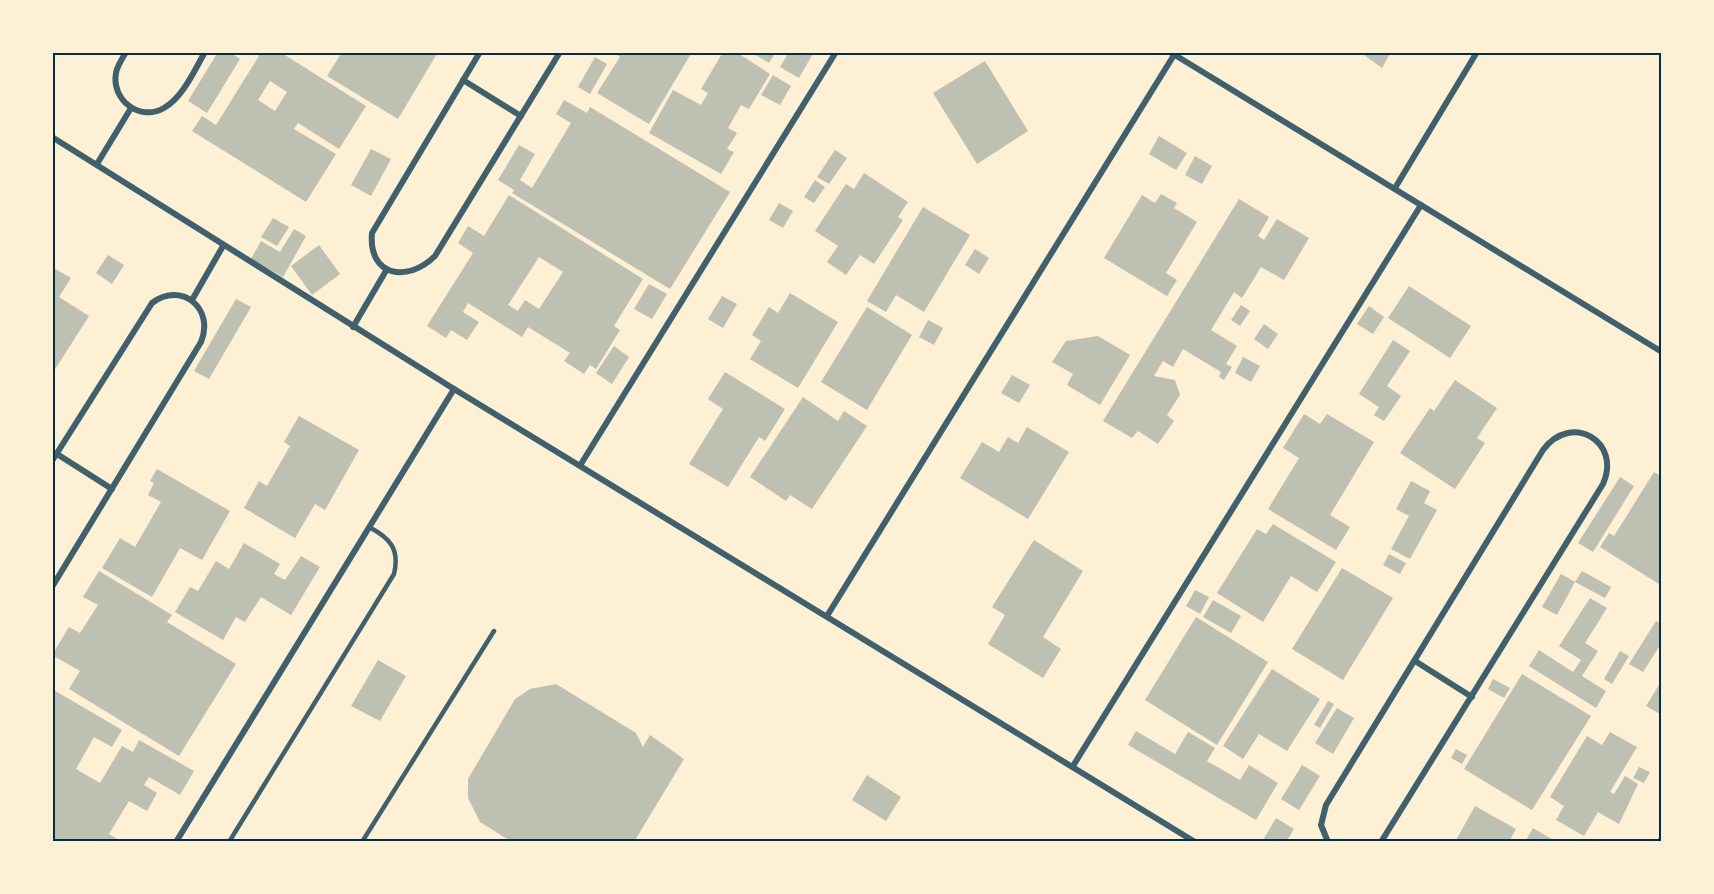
<svg xmlns="http://www.w3.org/2000/svg" width="1714" height="894" viewBox="0 0 1714 894" font-family="'Fira Sans',sans-serif">
<rect width="100%" height="100%" fill="#fdf0d5"/>
<g fill="#bec0b2" fill-rule="evenodd">
<polygon points="218,52 230,52 240,59 207,113 188,101"/>
<path d="M254 52H280L366 106 339 149 298 123 294 129 336 154 306 202 192 131 202 116 216 125 259 56ZM270 81 287 92 275 111 258 100Z"/>
<polygon points="342,52 438,52 398,119 327,76"/>
<polygon points="613,52 692,52 649,124 597,93 620,57"/>
<polygon points="723,52 736,52 770,74 749,109 741,105 728,128 737,133 727,149 734,152 721,174 649,133 673,90 701,105 708,93 701,89"/>
<polygon points="751,52 776,52 769,63"/>
<polygon points="789,52 814,52 799,78 780,67"/>
<polygon points="1360,52 1391,52 1382,68"/>
<polygon points="595,57 607,64 590,94 578,87"/>
<polygon points="985,61 1028,131 977,164 933,93"/>
<polygon points="773,75 791,86 780,105 761,95"/>
<polygon points="564,100 587,113 590,107 730,192 670,289 512,193 514,190 498,180 519,145 535,154 520,180 532,188 571,123 556,114"/>
<polygon points="1159,136 1187,153 1176,170 1149,154"/>
<polygon points="371,149 391,159 371,196 351,185"/>
<polygon points="835,150 847,158 829,184 817,177"/>
<polygon points="1195,156 1212,166 1202,184 1185,175"/>
<polygon points="864,173 908,202 898,217 903,220 874,264 860,255 846,275 827,262 838,246 815,231 846,184 854,189"/>
<polygon points="815,180 825,187 814,203 804,197"/>
<polygon points="1161,194 1177,203 1174,208 1197,222 1166,273 1177,280 1167,296 1104,258 1142,195 1155,203"/>
<path d="M509 195 643 279 614 326 620 330 596 369 590 365 584 374 564 361 570 353 528 327 522 337 468 303 463 312 479 322 467 340 451 330 446 338 427 326 473 253 458 243 468 226 484 236ZM539 257 563 272 539 309 525 300 518 311 508 305Z"/>
<polygon points="1239,199 1269,217 1258,236 1264,240 1277,219 1309,238 1284,280 1261,267 1242,298 1234,292 1211,330 1237,346 1226,364 1232,367 1224,380 1219,377 1221,372 1183,349 1173,367 1163,361 1154,376 1175,380 1180,395 1167,415 1174,421 1158,444 1138,431 1132,438 1103,421"/>
<polygon points="779,203 793,211 783,228 769,220"/>
<polygon points="923,207 970,235 924,312 896,295 886,312 867,301"/>
<polygon points="273,218 289,227 277,246 261,237"/>
<polygon points="294,229 306,236 283,277 251,259 261,241 280,252"/>
<polygon points="319,245 340,274 312,295 291,266"/>
<polygon points="975,249 989,258 979,274 965,265"/>
<polygon points="108,255 124,265 112,284 96,273"/>
<polygon points="52,267 71,278 59,297 89,316 52,374"/>
<polygon points="649,284 667,294 652,319 634,309"/>
<polygon points="1409,286 1471,326 1450,358 1388,318"/>
<polygon points="790,293 838,322 798,388 750,359 761,341 752,335 769,307 778,313"/>
<polygon points="722,296 737,304 723,328 708,319"/>
<polygon points="236,299 251,307 209,379 194,371"/>
<polygon points="1241,305 1250,311 1240,326 1231,320"/>
<polygon points="1369,306 1384,317 1373,334 1357,324"/>
<polygon points="867,307 912,335 867,410 821,382"/>
<polygon points="928,320 943,328 934,345 919,337"/>
<polygon points="1264,324 1278,334 1268,349 1254,339"/>
<polygon points="1098,336 1130,355 1100,405 1067,385 1073,374 1052,362 1066,341"/>
<polygon points="1393,340 1410,351 1387,386 1401,396 1384,421 1374,415 1379,407 1359,394"/>
<polygon points="614,346 629,357 612,384 596,373"/>
<polygon points="1243,357 1260,366 1251,382 1235,373"/>
<polygon points="725,372 785,409 765,441 759,437 728,487 689,464 723,409 708,399"/>
<polygon points="1012,375 1030,385 1019,403 1001,393"/>
<polygon points="1455,380 1497,408 1477,438 1485,443 1455,489 1400,453 1430,408 1434,411"/>
<polygon points="803,397 838,421 844,411 867,426 812,509 790,495 786,501 750,477"/>
<polygon points="1304,414 1320,424 1327,414 1374,442 1330,515 1350,527 1336,550 1268,509 1299,458 1283,448"/>
<polygon points="299,416 359,450 325,510 315,504 295,538 244,508 259,481 267,486 290,446 284,442"/>
<polygon points="1027,427 1069,452 1028,519 960,478 982,442 999,452 1008,437 1018,443"/>
<polygon points="157,469 230,511 202,560 180,548 152,597 102,568 120,538 135,547 161,502 148,495 154,483 150,481"/>
<polygon points="1654,472 1662,477 1662,586 1600,547 1609,533 1614,536"/>
<polygon points="1620,477 1634,486 1593,552 1578,543"/>
<polygon points="1411,481 1430,491 1424,503 1437,510 1410,559 1391,549 1409,516 1396,509"/>
<polygon points="1273,524 1336,562 1317,592 1291,576 1263,622 1217,593 1257,529 1266,534"/>
<polygon points="1034,540 1083,571 1043,637 1061,649 1043,678 988,644 1005,615 992,607"/>
<polygon points="244,543 280,564 274,574 285,580 301,556 320,567 291,615 261,597 245,622 236,617 223,640 175,612 190,587 198,591 216,561 229,569"/>
<polygon points="1389,554 1406,563 1400,574 1383,565"/>
<polygon points="1342,568 1393,598 1343,680 1292,649"/>
<polygon points="99,571 172,615 167,622 236,664 179,756 69,689 80,671 52,655 69,627 80,633 98,605 83,597"/>
<polygon points="1582,571 1611,587 1605,598 1575,582"/>
<polygon points="1561,574 1575,582 1557,615 1542,607"/>
<polygon points="1195,590 1209,597 1200,614 1186,606"/>
<polygon points="1590,598 1607,608 1585,643 1598,651 1582,676 1606,691 1596,708 1529,666 1539,650 1573,672 1581,660 1559,646"/>
<polygon points="1213,600 1241,616 1231,633 1203,617"/>
<polygon points="1196,617 1268,662 1217,745 1145,700"/>
<polygon points="1656,621 1662,624 1662,642 1643,672 1629,664"/>
<polygon points="1620,651 1629,656 1612,684 1604,679"/>
<polygon points="378,660 406,676 380,721 351,706"/>
<polygon points="1272,669 1320,699 1287,751 1259,734 1243,759 1223,746"/>
<polygon points="1522,674 1591,716 1532,810 1464,769"/>
<polygon points="1493,679 1510,688 1504,698 1488,689"/>
<polygon points="1662,680 1662,715 1646,706"/>
<polygon points="556,684 636,733 643,747 650,735 684,759 634,842 512,842 480,822 468,798 468,779 515,699 530,689"/>
<polygon points="52,689 122,730 112,747 94,737 76,769 100,783 122,746 133,752 139,740 194,771 180,795 149,777 144,785 157,793 147,811 129,801 109,834 122,842 52,842"/>
<polygon points="1328,701 1334,704 1320,728 1314,725"/>
<polygon points="1337,708 1354,718 1333,754 1315,743"/>
<polygon points="1136,731 1175,754 1188,732 1215,748 1207,761 1240,780 1249,765 1278,783 1256,820 1128,745"/>
<polygon points="1610,732 1637,747 1610,792 1614,794 1625,776 1638,784 1619,824 1598,812 1584,836 1556,820 1564,806 1550,797 1587,736 1602,745"/>
<polygon points="1456,749 1467,755 1462,764 1451,758"/>
<polygon points="1302,765 1320,776 1299,810 1281,799"/>
<polygon points="1639,767 1650,772 1644,783 1633,778"/>
<polygon points="867,775 901,797 886,821 852,800"/>
<polygon points="1475,806 1516,829 1509,842 1455,842"/>
<polygon points="1276,818 1294,829 1286,842 1262,842"/>
<polygon points="1533,828 1557,842 1525,842"/>
</g>
<g fill="none" stroke-linecap="round" stroke-linejoin="round">
<g stroke="#3f606c" stroke-width="4.5">
<path d="M229 842 394 574C400 549 390 538 369 527"/>
<polyline points="362,842 494,631"/>
</g>
<g stroke="#3f606c" stroke-width="6">
<path d="M126 52C122 59 117 66 116 73 111 100 140 122 164 108 183 97 194 71 205 52"/>
<path d="M480 52 372 233C368 277 408 283 435 256L560 52"/>
<polyline points="1170,52 1662,352"/>
<polyline points="463,80 521,116"/>
<polyline points="52,137 454,389 1195,842"/>
<polyline points="97,164 131,108"/>
<polyline points="1395,188 1477,52"/>
<polyline points="192,300 223,246"/>
<polyline points="353,327 387,269"/>
<polyline points="57,454 112,489"/>
<path d="M52 461 152 303C181 281 215 308 201 342L52 587"/>
<polyline points="581,464 836,52"/>
<polyline points="827,616 1174,55"/>
<polyline points="1415,661 1472,697"/>
<polyline points="1073,766 1421,205"/>
<polyline points="176,842 454,389"/>
<path d="M1328 842 1321 825 1326 805 1543 450C1571 412 1622 441 1603 484L1381 842"/>
<polyline points="1660,842 1662,838"/>
</g>
</g>
<rect width="1714" height="894" fill="none" stroke="#fdf0d5" stroke-width="108"/>
<rect x="54" y="54" width="1606" height="786" fill="none" stroke="#003049" stroke-width="2"/>
</svg>
